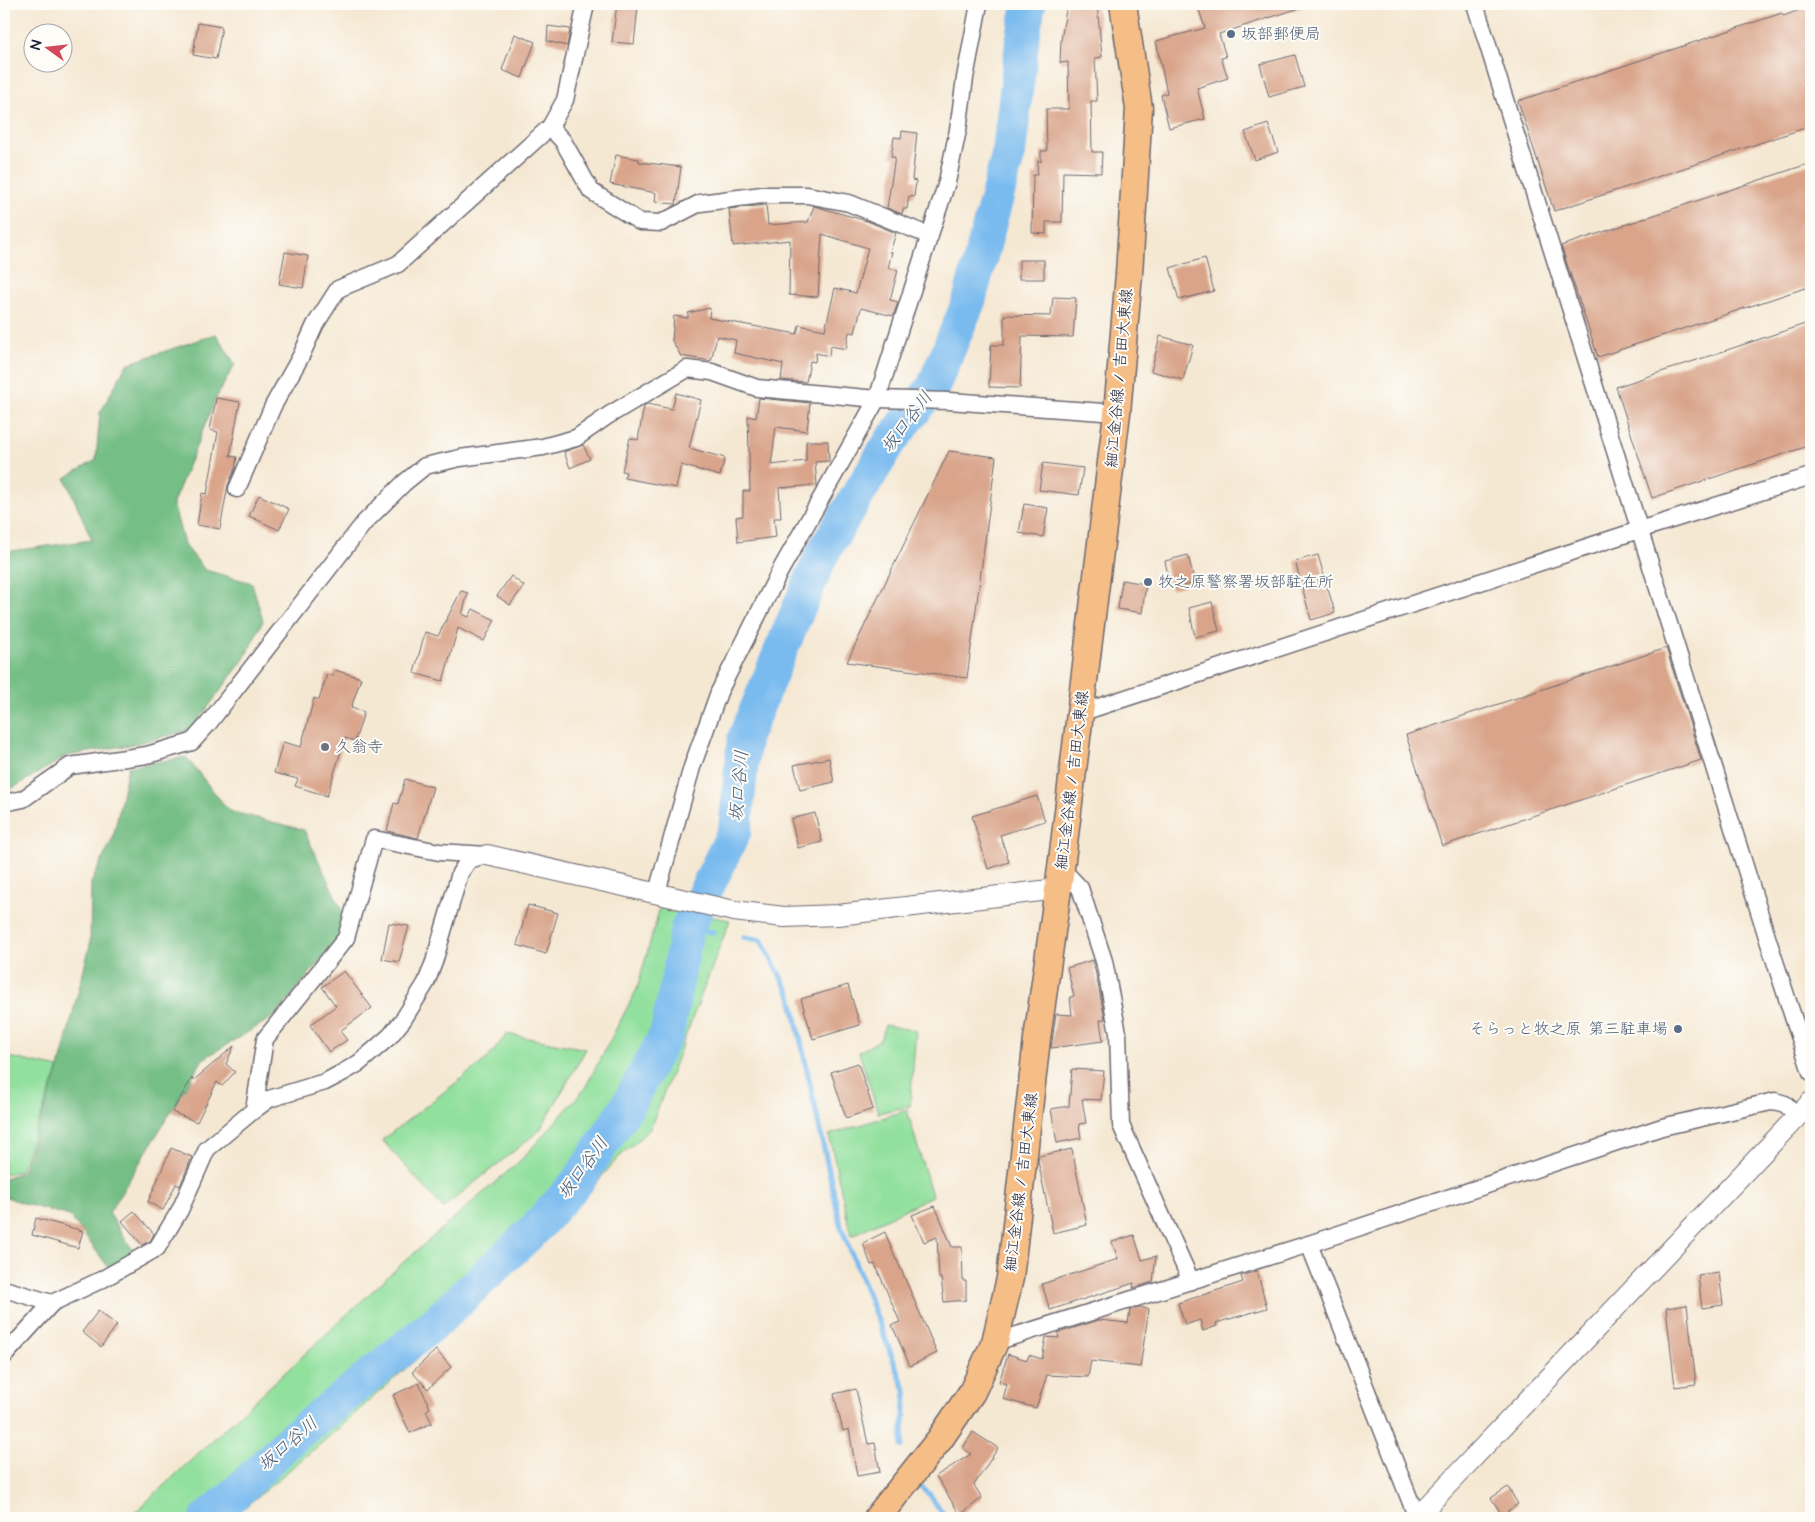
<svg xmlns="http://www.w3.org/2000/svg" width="1815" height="1522" viewBox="0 0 1815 1522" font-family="'Architects Daughter','Klee One',sans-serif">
<rect width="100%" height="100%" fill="#fdfcf7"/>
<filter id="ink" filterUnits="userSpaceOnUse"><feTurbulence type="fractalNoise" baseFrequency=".02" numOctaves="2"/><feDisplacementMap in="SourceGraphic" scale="10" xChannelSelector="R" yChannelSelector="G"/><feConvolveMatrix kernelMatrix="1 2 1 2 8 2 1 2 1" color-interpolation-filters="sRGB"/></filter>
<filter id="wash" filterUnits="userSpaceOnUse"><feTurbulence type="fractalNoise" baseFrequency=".0096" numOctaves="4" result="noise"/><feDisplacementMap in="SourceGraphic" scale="20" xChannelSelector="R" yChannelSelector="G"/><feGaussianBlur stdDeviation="1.12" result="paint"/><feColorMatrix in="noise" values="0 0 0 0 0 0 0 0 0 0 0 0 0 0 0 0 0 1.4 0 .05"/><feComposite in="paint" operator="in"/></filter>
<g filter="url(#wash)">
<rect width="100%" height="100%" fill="#f5e8d3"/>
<g fill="#92e09e" stroke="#5a816c">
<polygon points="660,907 730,920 650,1129 616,1160 549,1238 481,1302 325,1440 232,1518 129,1518 397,1268 522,1159 584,1090 637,989"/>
<polygon points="885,1025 916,1031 910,1106 878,1113 859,1052 880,1040"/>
<polygon points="507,1034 586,1049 540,1130 443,1208 382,1140 488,1058"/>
<polygon points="4,1056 59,1068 20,1171 4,1174"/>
<polygon points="907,1110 932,1196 851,1236 829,1135"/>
</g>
<g fill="#75be85" stroke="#4c7060">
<polygon points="216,334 235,364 216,398 173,503 184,544 205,570 252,583 263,621 244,659 191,730 129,745 67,756 4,793 4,552 92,540 65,478 96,460 100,413 127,364"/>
<polygon points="186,757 229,811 304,830 349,925 275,1016 203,1059 109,1213 136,1255 109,1268 70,1216 25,1204 4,1196 4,1178 22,1172 59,1068 90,945 91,883 113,838 128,767"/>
</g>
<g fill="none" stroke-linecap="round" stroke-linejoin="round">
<g stroke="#7abbef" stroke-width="5.5">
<polyline points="687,929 713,932"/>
<polyline points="744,937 761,940 791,996 841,1227 906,1392 902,1446"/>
<polyline points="920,1486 930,1495 946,1518"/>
</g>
<polyline stroke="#7abbef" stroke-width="34" points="207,1518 235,1494 290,1440 435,1323 536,1228 578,1181 626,1108 667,1033 687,929 735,830 744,739 783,645 822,554 890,442 933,387 969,301 1009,152 1022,42 1029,4"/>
</g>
<g id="blocks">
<g fill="#d9a48a">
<polygon points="617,4 638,7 634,44 612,42"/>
<polygon points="1067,4 1097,4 1102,57 1095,58 1097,101 1091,101 1092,152 1102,152 1101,173 1063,172 1062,222 1046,222 1046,234 1032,233 1033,175 1037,175 1038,160 1041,162 1041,151 1047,151 1046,109 1069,109 1068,62 1060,63 1061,40"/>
<polygon points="1197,4 1302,4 1303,7 1219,34 1226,57 1221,58 1228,78 1197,88 1205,119 1169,128 1161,95 1167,93 1156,41 1205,28"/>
<polygon points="1811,6 1811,77 1803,79 1811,103 1811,126 1554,211 1518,101 1782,13 1783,16"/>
<polygon points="198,23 222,27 216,59 193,55"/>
<polygon points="548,26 570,29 567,46 547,41"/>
<polygon points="515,34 535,42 522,78 502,70"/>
<polygon points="1295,55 1304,87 1269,97 1260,64"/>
<polygon points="1268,124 1278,152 1255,160 1245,132"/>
<polygon points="902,131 917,133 912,180 916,181 914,197 909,196 907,209 903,209 902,214 887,208 895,157 891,157 894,137 901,138"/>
<polygon points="616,155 639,159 639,162 681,167 676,204 655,202 656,193 610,184"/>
<polygon points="1811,163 1811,286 1598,357 1561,246"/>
<polygon points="766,205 768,225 808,222 814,206 867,221 896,233 890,252 892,252 888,268 898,270 890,300 898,302 893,316 861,308 855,333 849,332 846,349 830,346 829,356 816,353 815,362 810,361 806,382 781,380 783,364 734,353 736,340 717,336 711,361 681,356 672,341 674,316 688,318 688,313 710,308 709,318 797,334 799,325 825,330 835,288 856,293 868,248 822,234 818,297 789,295 790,240 733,246 729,209"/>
<polygon points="285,252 308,256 303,288 279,284"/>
<polygon points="1205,258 1214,291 1179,300 1170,268"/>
<rect x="1019" y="260" width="25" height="19"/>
<polygon points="1053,297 1076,298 1073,337 1022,336 1020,388 989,387 991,345 1004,345 1004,315 1051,316"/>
<polygon points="1811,322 1811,445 1652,498 1616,387"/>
<polygon points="1160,336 1193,345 1183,380 1151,371"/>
<polygon points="676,393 701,400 689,448 725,458 720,476 681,465 676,488 624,478 626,472 622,471 630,438 638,440 644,406 647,404 672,409"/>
<polygon points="216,398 240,402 230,456 237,457 235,468 228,485 220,529 197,525 202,493 207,494 218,432 210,430"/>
<polygon points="759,398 810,403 807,431 776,427 771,465 806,461 806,441 828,441 829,461 815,462 817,485 779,488 781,518 774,518 776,537 738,542 736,517 743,516 743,491 750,491 748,416 756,418"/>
<polygon points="583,445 590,459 570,468 564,452"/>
<polygon points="949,451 996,457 967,678 847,662"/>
<polygon points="1043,463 1083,468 1079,495 1039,490"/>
<polygon points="259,495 289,509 279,530 249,516"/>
<polygon points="1024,504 1048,508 1043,537 1019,533"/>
<polygon points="1188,555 1195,583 1171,589 1165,561"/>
<polygon points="1318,555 1335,613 1311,620 1295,561"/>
<polygon points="511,576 524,586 510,605 497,596"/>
<polygon points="1122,580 1146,584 1142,613 1118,609"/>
<polygon points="461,591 468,593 462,614 469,617 473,609 495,620 484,641 458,628 443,681 414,673 425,632 438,636"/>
<polygon points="1212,602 1219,631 1195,637 1189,608"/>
<polygon points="1666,648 1701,760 1442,846 1406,735"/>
<polygon points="335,670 361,678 351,708 364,712 355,741 345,738 327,796 295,786 298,779 274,773 283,742 301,747 314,698 319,700 327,674 333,676"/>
<polygon points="829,758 834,782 800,790 794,765"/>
<polygon points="405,779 433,787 418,838 387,831 394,803 398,804"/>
<polygon points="1037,796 1045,821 1000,835 1009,862 988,869 972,816"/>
<polygon points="815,813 822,842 798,848 791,819"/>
<polygon points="528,905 558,913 546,954 517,945"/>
<polygon points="389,923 409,926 399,962 382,959"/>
<polygon points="1093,960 1105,1019 1100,1020 1103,1041 1051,1048 1056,1014 1072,1015 1070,997 1074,996 1067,968"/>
<polygon points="344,971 372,1008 340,1031 347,1040 329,1052 310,1025 336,1006 322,987"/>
<polygon points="848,985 860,1025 813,1039 801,999"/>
<polygon points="234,1046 226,1064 235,1072 222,1086 217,1082 197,1122 172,1112 192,1078 194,1080"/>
<polygon points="858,1063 873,1109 846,1118 831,1072"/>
<polygon points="1072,1069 1104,1071 1101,1100 1082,1099 1086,1123 1079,1124 1081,1138 1057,1143 1051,1109 1069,1106"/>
<polygon points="171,1148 192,1157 180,1186 176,1184 163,1210 148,1202"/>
<polygon points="1072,1149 1087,1225 1053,1233 1038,1161 1039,1156"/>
<polygon points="935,1206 952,1247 962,1247 963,1281 966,1281 966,1300 944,1302 941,1278 939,1278 937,1237 924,1242 912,1215"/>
<polygon points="134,1211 154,1234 150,1241 142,1245 122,1221"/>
<polygon points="36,1218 83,1231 78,1248 32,1235"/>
<polygon points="885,1232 896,1260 897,1260 937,1353 910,1366 892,1325 900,1322 875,1264 871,1265 863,1243"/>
<polygon points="1134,1235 1142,1260 1156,1256 1153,1282 1133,1288 1134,1283 1050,1310 1042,1284 1118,1259 1112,1242"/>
<polygon points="1257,1271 1267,1308 1216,1323 1217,1326 1203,1331 1200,1320 1185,1325 1178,1303 1243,1282 1241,1276"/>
<polygon points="1719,1272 1723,1305 1702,1308 1698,1275"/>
<polygon points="1687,1305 1696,1384 1675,1387 1666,1308"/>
<polygon points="1139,1307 1149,1309 1140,1367 1091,1361 1088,1377 1047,1375 1036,1408 1003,1399 1007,1384 999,1382 1008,1354 1027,1360 1029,1355 1042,1359 1046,1337 1059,1338 1058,1333 1099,1320 1128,1323 1130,1310"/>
<polygon points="98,1311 117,1325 101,1347 82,1332"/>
<polygon points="436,1350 451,1367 428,1389 412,1372"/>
<polygon points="419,1383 430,1408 426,1411 432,1423 410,1433 393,1395"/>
<polygon points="856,1389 868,1444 875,1443 880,1472 857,1476 849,1429 843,1431 834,1394"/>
<polygon points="973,1432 998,1448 974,1485 982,1498 960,1515 936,1476 971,1454 963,1448"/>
<polygon points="1508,1487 1518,1504 1502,1515 1491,1498"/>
</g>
</g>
</g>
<g filter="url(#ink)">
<use href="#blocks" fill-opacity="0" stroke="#6c6770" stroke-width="1"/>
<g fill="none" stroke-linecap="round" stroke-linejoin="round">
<defs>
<g id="minor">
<polyline points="1475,4 1768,940 1811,1072"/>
<polyline points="550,127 563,141 591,191 640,222 661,223 700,203 762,195 807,195 849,203 930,236"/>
<polyline points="237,489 273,406 301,356 315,325 338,289 398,264 550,127 565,100 586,4"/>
<polyline points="1080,713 1639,530 1811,476"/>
<polyline points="4,803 23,799 70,766 147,755 192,742 208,724 364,523 404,483 425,466 460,458 543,447 576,438 609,415 687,369 712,372 757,388 877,399 949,401 1117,413"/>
<polyline points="1061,868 1080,888 1104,961 1118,1033 1121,1125 1191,1281"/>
<polyline points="657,892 692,767 719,692 780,571 877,399 947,182 958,130 965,78 979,4"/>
<polyline points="254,1110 269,1099 325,1082 342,1073 359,1063 390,1036 403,1020 426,983 434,962 460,873 469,860 482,856"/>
<polyline points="1309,1244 1417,1518"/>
<polyline points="4,1289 52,1303"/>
<polyline points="995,1342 1309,1244 1662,1127 1775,1101 1785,1104 1798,1116"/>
<polyline points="4,1356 52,1303 103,1279 157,1248 180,1210 207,1149 254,1110 265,1039 346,938 374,839 439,852 487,855"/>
</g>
<g id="tertiary">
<polyline points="487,855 734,911 784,917 838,915 1058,889"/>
<polyline points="1416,1518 1811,1102"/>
</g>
<polyline id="primary" points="877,1518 940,1439 972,1392 995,1342 1010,1278 1037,1039 1061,868 1117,413 1129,274 1139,108 1123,4"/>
</defs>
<use href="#minor" stroke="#6c6770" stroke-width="19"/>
<use href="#tertiary" stroke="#6c6770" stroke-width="22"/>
<use href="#primary" stroke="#6c6770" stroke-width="29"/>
<use href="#minor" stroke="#fff" stroke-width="16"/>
<use href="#tertiary" stroke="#fff" stroke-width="20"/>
<use href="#primary" stroke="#f6be87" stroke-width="26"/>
</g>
</g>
<g fill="#5c6f8a" stroke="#fdfcf7" stroke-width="2">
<circle cx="1231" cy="34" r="5"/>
<circle cx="1148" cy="582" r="5"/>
<circle cx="1678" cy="1029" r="5"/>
</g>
<circle fill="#6b7280" stroke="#fdfcf7" stroke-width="2" cx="325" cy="747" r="5"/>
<g text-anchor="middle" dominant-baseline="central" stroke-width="4" stroke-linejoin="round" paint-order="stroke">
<g font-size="16" fill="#4e5e75" stroke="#fdfcf7" text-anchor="start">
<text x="1241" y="34">坂部郵便局</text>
<text x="1158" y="582">牧之原警察署坂部駐在所</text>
<text x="1668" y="1029" text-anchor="end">そらっと牧之原 第三駐車場</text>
</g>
<g font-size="16" fill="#22223b" stroke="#fdfcf7">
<text transform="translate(1119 378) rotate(-85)">細江金谷線 / 吉田大東線</text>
<text transform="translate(1072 780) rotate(-83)">細江金谷線 / 吉田大東線</text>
<text transform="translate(1021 1182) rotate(-83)">細江金谷線 / 吉田大東線</text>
</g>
<g font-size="16" fill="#5b616d" stroke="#fdfcf7" text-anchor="start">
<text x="335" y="747">久翁寺</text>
</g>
<g font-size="18" font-style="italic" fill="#41587a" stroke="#fdfcf7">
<text transform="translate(907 422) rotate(-53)">坂口谷川</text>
<text transform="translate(739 786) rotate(-85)">坂口谷川</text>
<text transform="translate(583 1168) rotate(-54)">坂口谷川</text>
<text transform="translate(288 1444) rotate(-41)">坂口谷川</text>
</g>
</g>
<rect width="1815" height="1522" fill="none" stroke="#fdfcf7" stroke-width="20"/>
<g transform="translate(48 48) rotate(285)"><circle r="24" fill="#fdfcf7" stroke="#a5a5ac"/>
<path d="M0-4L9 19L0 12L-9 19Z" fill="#d1495b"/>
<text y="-8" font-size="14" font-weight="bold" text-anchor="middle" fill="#22223b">N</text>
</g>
</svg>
